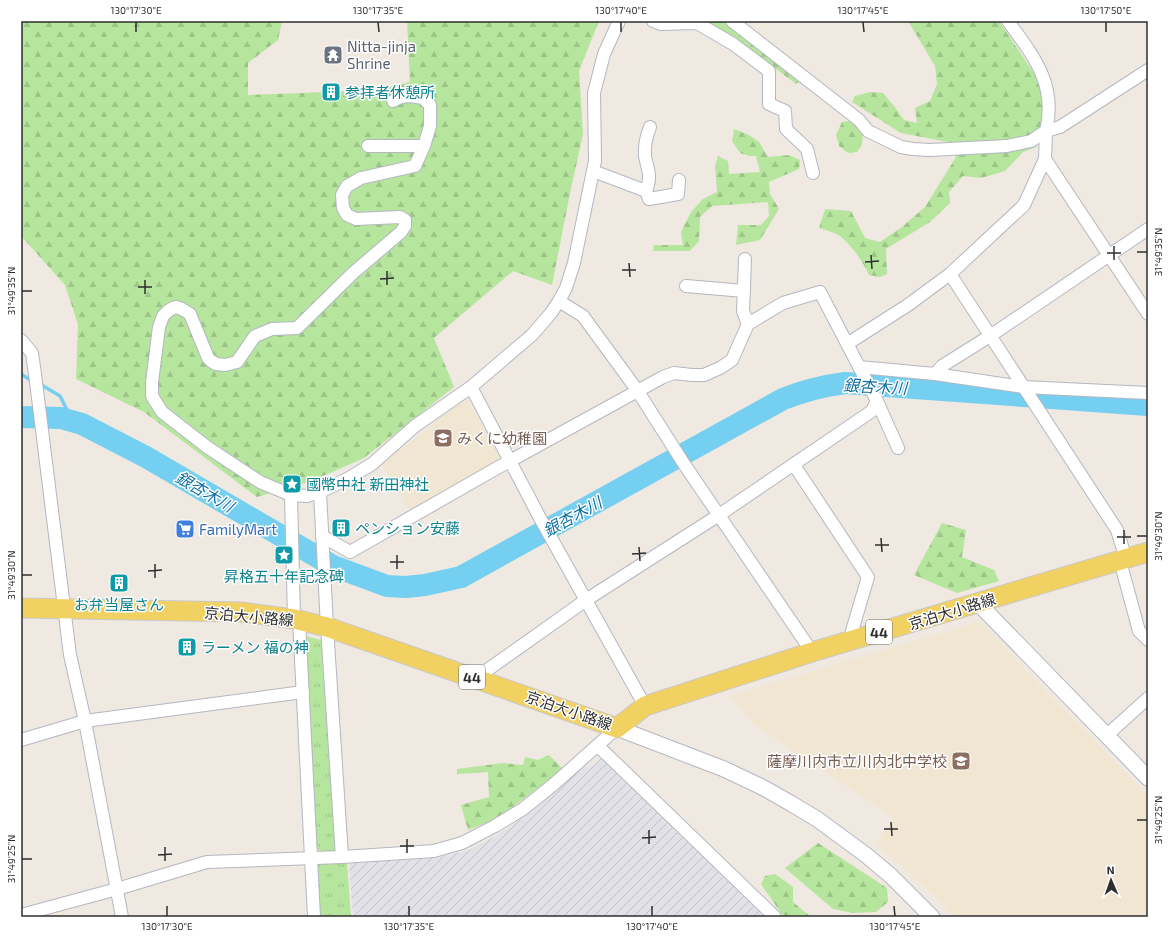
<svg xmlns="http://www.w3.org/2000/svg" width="1169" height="938" viewBox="0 0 1169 938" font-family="'Exo 2','Noto Sans JP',sans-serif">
<defs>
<pattern id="industrial-furrows" width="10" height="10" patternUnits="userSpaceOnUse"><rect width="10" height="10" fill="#e3e1e8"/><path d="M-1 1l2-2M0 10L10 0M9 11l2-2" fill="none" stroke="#c3c1c7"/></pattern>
<pattern id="forest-firs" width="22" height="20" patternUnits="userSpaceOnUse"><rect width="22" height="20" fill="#b6e59e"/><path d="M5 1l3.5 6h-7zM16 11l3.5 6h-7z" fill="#9dc588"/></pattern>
<pattern id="park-tufts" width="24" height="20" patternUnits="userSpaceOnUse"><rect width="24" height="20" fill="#b6e59e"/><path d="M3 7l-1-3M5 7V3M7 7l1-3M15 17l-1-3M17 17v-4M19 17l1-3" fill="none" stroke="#9dc588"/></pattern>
</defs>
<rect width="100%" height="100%" fill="#efe9e1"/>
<polygon fill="url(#industrial-furrows)" points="602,758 766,917 353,917 349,863 437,858 471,849 499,834 521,819 585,766 589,768"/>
<g fill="#f0e6d1">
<polygon points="462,401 468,401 500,457 499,462 411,512 382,464"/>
<polygon points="979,622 1148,796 1148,917 953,917 934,896 876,844 894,818 756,726 729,696"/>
</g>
<g fill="url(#forest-firs)">
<polygon points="21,21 282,21 278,40 248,63 248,95 378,90 410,82 407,21 599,21 579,71 583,134 569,198 552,285 513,271 434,338 454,387 364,458 312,481 257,497 144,412 76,379 78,324 65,285 21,236"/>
<polygon points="702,21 722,21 800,81 796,84 759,56"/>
<path d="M908 21H999L1039 81 1045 119 1036 147 1023 152 1005 171 981 178 963 176 949 192 950 203 930 222 886 249 887 274 880 277 869 275C863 261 851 245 840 236 834 232 825 230 819 228L825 209 851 211 865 238 880 242 902 227 925 207 956 157 948 142 901 133 852 102 855 96 870 92 883 93 894 106 904 120 917 123 915 108 930 101 937 84 935 66Z"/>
<path d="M850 121C863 129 867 139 857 152L848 153 839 146 836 135 842 122Z"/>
<polygon points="734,129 749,135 759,142 768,157 789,155 800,160 799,169 769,182 770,194 779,209 760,240 736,245 738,225 761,225 769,216 768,202 712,206 700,217 699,241 690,251 653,251 654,245 683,245 681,232 691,212 703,199 717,192 715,166 718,156 728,161 729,174 760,172 756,156 749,156 740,153 732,141"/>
<polygon points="942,523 966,530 962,557 994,570 999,581 957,593 914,575"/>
<polygon points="549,755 563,769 498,818 468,830 461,805 489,797 488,772 457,774 457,769 503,763 523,765 525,757 538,760"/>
<polygon points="818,843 887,888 888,902 876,912 853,913 833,909 785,868"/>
<polygon points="775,874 793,887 793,902 811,917 785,917 781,913 761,884 765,876"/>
</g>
<g fill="url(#park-tufts)">
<polygon points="305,636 325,641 336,851 320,851 316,848"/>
<polygon points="347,862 351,917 319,917 316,865 319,863"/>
</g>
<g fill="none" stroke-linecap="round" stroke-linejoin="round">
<g stroke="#75cff0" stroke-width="3.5">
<polyline points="21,374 32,381"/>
<polyline points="40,384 60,396 72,420 82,424"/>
</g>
<path stroke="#75cff0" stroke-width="22" d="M21 417 61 418 82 424 146 457 333 566 387 586 406 587 425 585 461 577 783 399C803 391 823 386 845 383L1148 405"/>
<defs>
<g id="minor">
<polyline points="653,21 661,24 697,23 733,44 769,71 769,104 785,111 786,129 807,149 813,173"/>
<path d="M732 21 859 120 868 131 901 147 913 149 930 150 1007 146 1031 141 1046 131C1057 84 1034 57 1008 21"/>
<polyline points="393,101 401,97 410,96 423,98 430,105 430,126 424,146"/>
<polyline points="368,146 424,146 415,166 361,178 347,186 342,195 343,208 347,215 356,219 400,217 405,220 405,226 401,232 353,273 297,328 272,329 255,336 237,362 225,365 216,364 211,361 208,358 190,314 182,309 176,307 173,308 168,311 163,316 159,327 152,382 152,396 162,412 207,447 260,482 291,495 307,496 320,492 349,478 372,464 415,426 471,387 532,335 551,313 559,301 566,288 574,263 595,161 594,93 604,54 619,21"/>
<polyline points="1045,159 1148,314"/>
<polyline points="593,171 646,191 649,199 678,194 679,180"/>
<path d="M646 191C652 175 648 172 645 156 644 146 646 137 650 127"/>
<polyline points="745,259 743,311 748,324"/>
<polyline points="950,274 1117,530 1126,559"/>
<polyline points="686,286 744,291"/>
<polyline points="559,301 583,316 637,390 684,464 812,652"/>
<polyline points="21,340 32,353 35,374 70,655 85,721 122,917"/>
<polyline points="847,344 908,305 950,274 1024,205 1045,159 1046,131 1060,127 1148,70"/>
<polyline points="859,367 935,374 1023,387 1148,393"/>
<polyline points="935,374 942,366 990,336 1148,229"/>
<polyline points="471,387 540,518 645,706"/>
<polyline points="794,465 868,577 849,641"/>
<polyline points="320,492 327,627 342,857"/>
<polyline points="291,495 294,619"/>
<polyline points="322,536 350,552 497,468 663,377 674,373 692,375 704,375 720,368 732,360 748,324 783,303 820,292 877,401 898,448"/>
<polyline points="1120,561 1139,631 1148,640"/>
<polyline points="299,620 314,917"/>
<polyline points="476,678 586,600 719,515 872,411 877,401"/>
<polyline points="1106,736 1148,698"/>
<polyline points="21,740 85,721 303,692"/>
<polyline points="598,746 775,917"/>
<polyline points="21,915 117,889 207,862 342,857 434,851 462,843 495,826 523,809 554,784 617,728"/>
</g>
<g id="tertiary">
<polyline points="978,603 1148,778"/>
<polyline points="617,728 724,769 762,787 792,804 817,819 866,855 891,876 932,917"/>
</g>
<polyline id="primary" points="21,608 241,612 294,619 327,627 617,728 645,706 812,652 1148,552"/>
</defs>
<use href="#minor" stroke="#b4b7c1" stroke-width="14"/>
<use href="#tertiary" stroke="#b4b7c1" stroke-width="17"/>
<use href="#primary" stroke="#c9c9c9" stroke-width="21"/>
<use href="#minor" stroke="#fff" stroke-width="12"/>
<use href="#tertiary" stroke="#fff" stroke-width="15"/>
<use href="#primary" stroke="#f2d163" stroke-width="19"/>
</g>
<path fill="none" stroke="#2e2e2e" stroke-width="1.5" d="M136 22V32M378 22 379 32M621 22V32M863 22 864 32M1106 22V32M1114 246V260M1137 252H1147M1107 253H1121M871 255 872 269M865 262 879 261M629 263 630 277M622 270H636M387 271V285M380 279 394 278M145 280V294M138 287H152M22 291H32M1124 530V544M1137 536H1147M1117 537H1131M881 538 882 552M875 545H889M639 547 640 561M632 554 646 553M397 555V569M390 562H404M155 564V578M148 571 162 570M22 575H32M1137 820H1147M891 822 892 836M884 829H898M649 830V844M642 838 656 837M407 839V853M400 846H414M165 847V861M158 855 172 854M22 859H32M167 906V916M409 906V916M652 906V916M894 906 895 916"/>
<defs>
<symbol id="temple-square" viewBox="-11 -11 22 22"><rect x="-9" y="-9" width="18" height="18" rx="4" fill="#6b7280" stroke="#fff"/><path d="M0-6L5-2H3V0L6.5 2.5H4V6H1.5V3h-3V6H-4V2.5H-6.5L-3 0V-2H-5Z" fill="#fff"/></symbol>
<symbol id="building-square" viewBox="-11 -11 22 22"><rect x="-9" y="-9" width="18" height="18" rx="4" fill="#0f9aa8" stroke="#fff"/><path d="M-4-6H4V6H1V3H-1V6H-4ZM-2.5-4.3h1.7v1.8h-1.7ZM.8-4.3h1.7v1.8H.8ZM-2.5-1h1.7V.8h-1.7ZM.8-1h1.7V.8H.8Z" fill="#fff"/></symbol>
<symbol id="school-square" viewBox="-11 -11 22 22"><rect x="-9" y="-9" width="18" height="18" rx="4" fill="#8d6e63" stroke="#fff"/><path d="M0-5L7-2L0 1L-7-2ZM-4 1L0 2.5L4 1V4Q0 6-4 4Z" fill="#fff"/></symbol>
<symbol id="sight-square" viewBox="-11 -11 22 22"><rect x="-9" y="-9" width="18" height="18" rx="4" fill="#0f9aa8" stroke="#fff"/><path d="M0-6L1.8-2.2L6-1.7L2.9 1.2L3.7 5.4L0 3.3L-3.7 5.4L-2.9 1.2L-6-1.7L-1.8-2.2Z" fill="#fff"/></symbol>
<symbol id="supermarket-square" viewBox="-11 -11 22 22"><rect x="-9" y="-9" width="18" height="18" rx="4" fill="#3f7fe0" stroke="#fff"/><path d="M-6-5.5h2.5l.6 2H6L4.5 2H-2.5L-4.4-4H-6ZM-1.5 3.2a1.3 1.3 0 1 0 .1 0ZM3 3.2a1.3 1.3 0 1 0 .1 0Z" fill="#fff"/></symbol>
</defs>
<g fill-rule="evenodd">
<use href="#temple-square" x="322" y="44" width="22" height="22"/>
<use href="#building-square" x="320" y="81" width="22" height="22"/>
<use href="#school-square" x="432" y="427" width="22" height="22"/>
<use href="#sight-square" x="281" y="473" width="22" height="22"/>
<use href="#building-square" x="330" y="517" width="22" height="22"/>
<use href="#supermarket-square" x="174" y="518" width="22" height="22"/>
<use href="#sight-square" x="273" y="544" width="22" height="22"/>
<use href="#building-square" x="108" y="572" width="22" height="22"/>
<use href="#building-square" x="176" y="636" width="22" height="22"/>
<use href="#school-square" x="950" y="750" width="22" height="22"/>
</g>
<g text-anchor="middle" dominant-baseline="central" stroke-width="3" stroke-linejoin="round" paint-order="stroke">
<g fill="#fff" stroke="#6d6d6d" stroke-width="1">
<rect x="866" y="620" width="26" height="24" rx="3"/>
<rect x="459" y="665" width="26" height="24" rx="3"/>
</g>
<g font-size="14" font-weight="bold" fill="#2e2e2e">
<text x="879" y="632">44</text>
<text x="472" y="677">44</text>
</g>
<g font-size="15" fill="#5b616d" stroke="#fff" text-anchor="start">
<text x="347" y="46">Nitta-jinja<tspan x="347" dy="17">Shrine</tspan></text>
</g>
<g font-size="15" fill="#0d838f" stroke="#fff" text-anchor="start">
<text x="345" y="92">参拝者休憩所</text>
<text x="306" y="484">國幣中社 新田神社</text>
<text x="355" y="528">ペンション安藤</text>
<text x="284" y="576" text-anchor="middle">昇格五十年記念碑</text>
<text x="119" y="604" text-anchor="middle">お弁当屋さん</text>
<text x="201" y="647">ラーメン 福の神</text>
</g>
<g font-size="15" fill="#785e54" stroke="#fff" text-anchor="start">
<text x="457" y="438">みくに幼稚園</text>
<text x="947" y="761" text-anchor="end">薩摩川内市立川内北中学校</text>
</g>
<g font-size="15" fill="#366cbe" stroke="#fff" text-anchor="start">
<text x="199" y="529">FamilyMart</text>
</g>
<g font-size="15" fill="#2e2e2e" stroke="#fff">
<text transform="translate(952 611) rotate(-17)">京泊大小路線</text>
<text transform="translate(249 616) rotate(5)">京泊大小路線</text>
<text transform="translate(569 710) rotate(19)">京泊大小路線</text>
</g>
<g font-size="16" font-style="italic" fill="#0d6fa3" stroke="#fff">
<text transform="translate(875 386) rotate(3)">銀杏木川</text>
<text transform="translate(205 491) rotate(30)">銀杏木川</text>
<text transform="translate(572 516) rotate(-29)">銀杏木川</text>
</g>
</g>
<rect width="1169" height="938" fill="none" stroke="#ffffff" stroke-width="44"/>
<g transform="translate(1111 880) rotate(358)" stroke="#ffffff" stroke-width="3" paint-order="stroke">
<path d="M0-3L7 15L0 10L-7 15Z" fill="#2e2e2e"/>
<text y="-6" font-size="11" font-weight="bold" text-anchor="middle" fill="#2e2e2e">N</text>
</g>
<rect x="22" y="22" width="1125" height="894" fill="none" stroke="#2e2e2e" stroke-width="1.5"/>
<g font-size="10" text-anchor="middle" fill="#2e2e2e">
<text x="136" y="14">130°17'30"E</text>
<text x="378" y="14">130°17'35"E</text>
<text x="621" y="14">130°17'40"E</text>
<text x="863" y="14">130°17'45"E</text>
<text x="1106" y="14">130°17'50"E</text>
<text transform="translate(1158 252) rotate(-90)" y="4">31°49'35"N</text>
<text transform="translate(11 291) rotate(-90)" y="4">31°49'35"N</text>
<text transform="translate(1158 536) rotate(-90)" y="4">31°49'30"N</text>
<text transform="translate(11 575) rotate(-90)" y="4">31°49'30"N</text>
<text transform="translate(1158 820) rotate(-90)" y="4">31°49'25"N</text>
<text transform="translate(11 859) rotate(-90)" y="4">31°49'25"N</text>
<text x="167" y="930">130°17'30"E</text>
<text x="409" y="930">130°17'35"E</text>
<text x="652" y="930">130°17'40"E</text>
<text x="895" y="930">130°17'45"E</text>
</g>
</svg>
